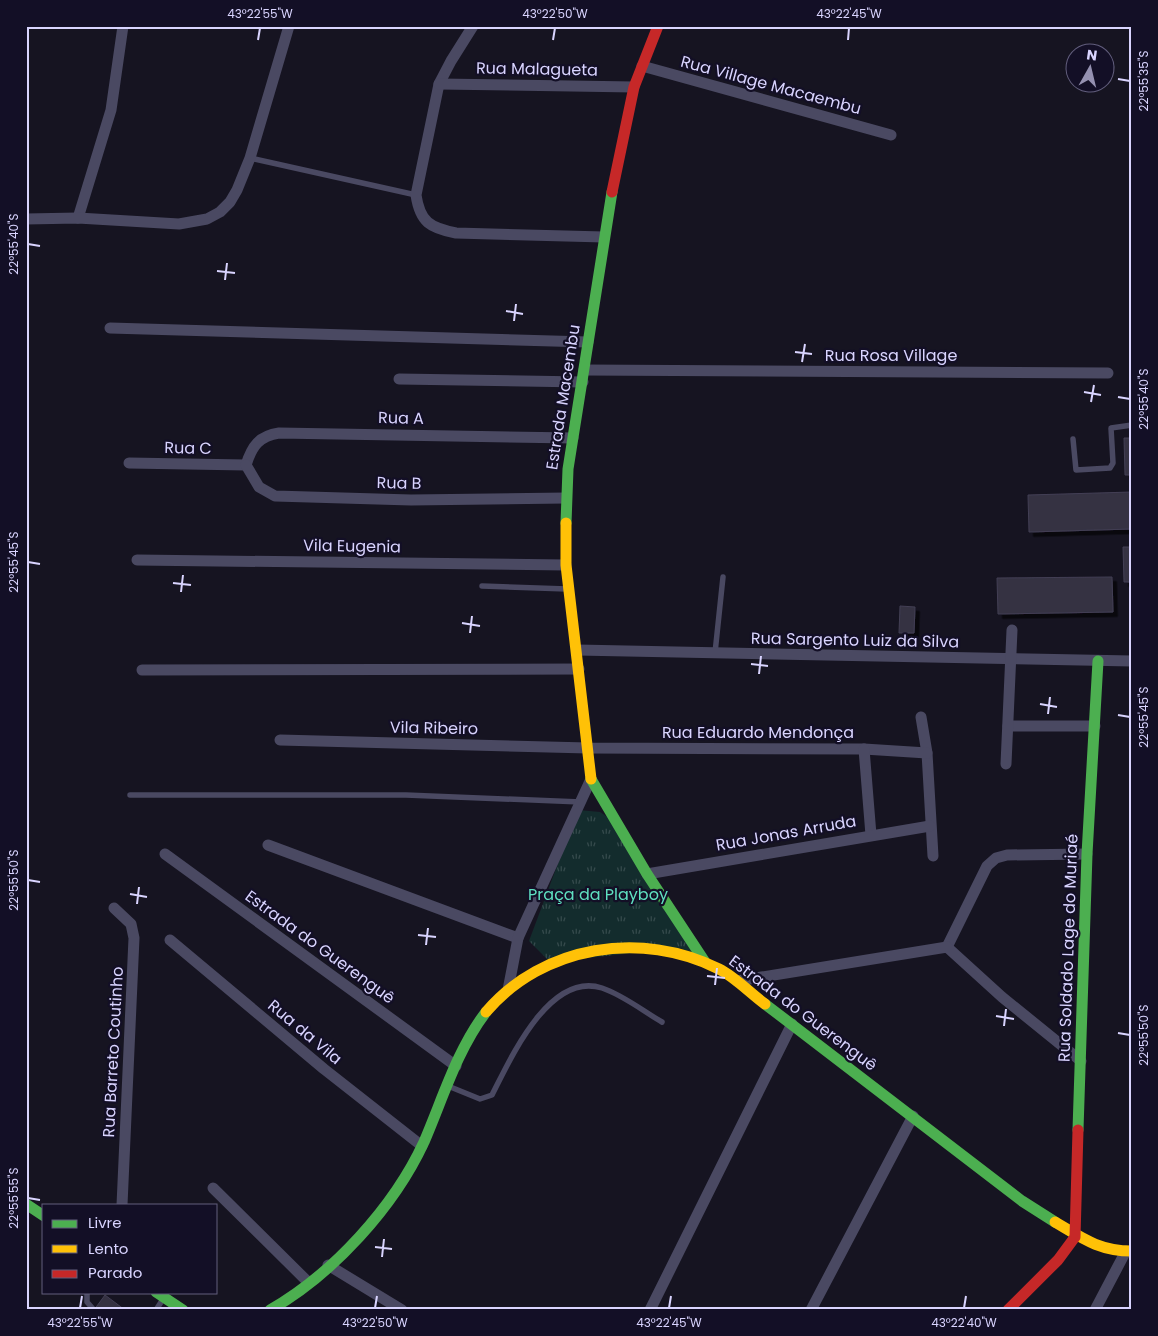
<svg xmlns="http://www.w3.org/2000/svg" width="1158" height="1336" viewBox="0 0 1158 1336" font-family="Poppins,sans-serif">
<defs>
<pattern id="park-tufts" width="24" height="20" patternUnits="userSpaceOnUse" patternTransform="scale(1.25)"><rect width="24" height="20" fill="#132c2d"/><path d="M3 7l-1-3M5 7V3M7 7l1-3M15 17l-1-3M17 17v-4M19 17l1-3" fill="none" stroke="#354a4c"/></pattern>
<filter id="shadow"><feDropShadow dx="4.5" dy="4.5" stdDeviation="0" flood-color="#0009"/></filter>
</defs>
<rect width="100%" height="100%" fill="#161421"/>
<polygon fill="url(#park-tufts)" points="578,810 600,812 609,818 694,954 680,948 550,962 529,941"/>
<g fill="#343243" stroke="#433f54" filter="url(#shadow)">
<polygon points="1124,438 1132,438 1132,475 1125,475"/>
<polygon points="1132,492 1132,529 1029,532 1028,495"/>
<polygon points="1123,547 1132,547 1132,582 1124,582"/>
<polygon points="1112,577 1113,612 998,614 997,578"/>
<polygon points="900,606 915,607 914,633 899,633"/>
<polygon points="105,1295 125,1310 94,1310"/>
</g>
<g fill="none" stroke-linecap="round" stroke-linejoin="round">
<g stroke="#4a4962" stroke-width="5.5">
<polyline points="250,158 416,195"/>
<polyline points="1073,439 1076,470 1110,468 1113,463 1111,428 1132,425"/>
<polyline points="482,586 567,589"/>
<polyline points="715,653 723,577"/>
<polyline points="130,795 406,795 581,802"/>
<path d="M448 1086 480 1099 492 1095C510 1060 549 971 602 988 623 995 643 1011 662 1022"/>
<polyline points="87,1292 87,1302 94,1310"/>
<polyline points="156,1310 163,1299"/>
</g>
<g stroke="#4a4962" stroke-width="11">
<path d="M473 26 451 61 439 84 416 195C420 222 430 228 456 233L604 237"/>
<polyline points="642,66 891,135"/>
<polyline points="439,84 634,87"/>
<polyline points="78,218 111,110 123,26"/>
<polyline points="26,219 78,218 179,224 207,219 220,212 230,202 237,190 250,158 289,26"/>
<polyline points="110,328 588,342"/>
<polyline points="584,370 1108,373"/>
<polyline points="399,379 583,382"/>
<polyline points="129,463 246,465"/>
<path d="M246 465C252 446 259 436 279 433L573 438"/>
<polyline points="246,465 259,487 275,496 411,500 566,498"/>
<polyline points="137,560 566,565"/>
<polyline points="577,650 1132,661"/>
<polyline points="142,670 579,669"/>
<polyline points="921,717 927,753 933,856"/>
<polyline points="1008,726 1095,726"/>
<polyline points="280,740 588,748 864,749 927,753"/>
<polyline points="864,749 871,835"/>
<polyline points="1006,764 1012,630"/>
<polyline points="268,845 518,938"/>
<polyline points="165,854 456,1066"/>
<polyline points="647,874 930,826"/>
<polyline points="114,908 131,924 134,938 122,1205"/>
<polyline points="170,940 324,1069 422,1146"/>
<polyline points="947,947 987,866 996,858 1007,855 1087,854"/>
<polyline points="737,981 947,947 1002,997 1081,1061"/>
<polyline points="508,990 518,938 591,779"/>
<polyline points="213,1188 309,1283"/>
<polyline points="328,1265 402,1310"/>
<polyline points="650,1310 792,1024"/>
<polyline points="811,1310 913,1116"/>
<polyline points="1095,1310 1126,1251"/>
</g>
<g stroke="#4caf50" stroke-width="11">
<polyline points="566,523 568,469 612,192"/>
<polyline points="591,779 647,874 705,962"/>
<polyline points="765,1004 1022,1201 1055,1222"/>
<polyline points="1078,1130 1087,854 1098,661"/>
<polyline points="26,1204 44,1216"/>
<polyline points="156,1292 183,1310"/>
<path d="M270 1310C333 1274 394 1207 424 1142 443 1098 457 1050 486 1012"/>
</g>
<g stroke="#ffc107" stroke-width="11">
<polyline points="566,523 566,565 591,779"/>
<path d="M486 1012C543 945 642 930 719 969 735 977 750 993 765 1004"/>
<path d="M1055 1222C1082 1238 1099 1251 1132 1251"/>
</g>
<g stroke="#c62828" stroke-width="11">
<polyline points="612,192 634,87 658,26"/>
<polyline points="1008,1310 1058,1260 1075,1237 1078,1130"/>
</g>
</g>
<path fill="none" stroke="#d9d4ff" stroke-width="2" d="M258 40 260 28M553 40 555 28M848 40 849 28M1118 79 1130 81M28 244 40 246M217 271 235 273M225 280 227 263M506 311 523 314M514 321 516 304M795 352 812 354M802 362 805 344M1084 392 1101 395M1118 397 1130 399M1091 402 1094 385M28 562 40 564M173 583 191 585M181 592 183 575M462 623 480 626M470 633 472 616M751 664 768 666M759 674 761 656M1040 704 1057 707M1048 714 1050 697M1118 715 1130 717M28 880 40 882M130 894 147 897M137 904 139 887M418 935 436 937M426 945 428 928M707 976 725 978M715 985 717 968M996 1016 1014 1019M1004 1026 1006 1009M1118 1033 1130 1035M28 1198 40 1200M375 1247 392 1249M382 1257 384 1239M80 1308 82 1296M375 1308 377 1296M669 1308 671 1296M964 1308 966 1296"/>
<g text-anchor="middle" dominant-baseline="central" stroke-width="4.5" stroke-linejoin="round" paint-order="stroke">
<g font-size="16" fill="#d9d4ff" stroke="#130f26">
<text transform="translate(537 69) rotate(1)">Rua Malagueta</text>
<text transform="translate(771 85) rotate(15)">Rua Village Macaembu</text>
<text x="891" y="355">Rua Rosa Village</text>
<text transform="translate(563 397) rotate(-81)">Estrada Macembu</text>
<text transform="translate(401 418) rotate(1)">Rua A</text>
<text transform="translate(188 448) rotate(1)">Rua C</text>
<text transform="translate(399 483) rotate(1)">Rua B</text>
<text transform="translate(352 546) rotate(1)">Vila Eugenia</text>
<text transform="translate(855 640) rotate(1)">Rua Sargento Luiz da Silva</text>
<text transform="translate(434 728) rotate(1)">Vila Ribeiro</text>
<text x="758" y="732">Rua Eduardo Mendonça</text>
<text transform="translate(786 833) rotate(-10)">Rua Jonas Arruda</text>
<text transform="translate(320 947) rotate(36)">Estrada do Guerenguê</text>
<text transform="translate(1068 948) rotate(-88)">Rua Soldado Lage do Muriaé</text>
<text transform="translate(803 1013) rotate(37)">Estrada do Guerenguê</text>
<text transform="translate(305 1032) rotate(40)">Rua da Vila</text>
<text transform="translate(113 1052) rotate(-87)">Rua Barreto Coutinho</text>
</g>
<g font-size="16" fill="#5fe0c0" stroke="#130f26">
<text x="598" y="894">Praça da Playboy</text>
</g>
</g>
<rect width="1158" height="1336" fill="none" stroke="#130f26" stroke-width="55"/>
<rect x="42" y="1204" width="175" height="90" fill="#130f26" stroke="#625e7d"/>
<rect x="52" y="1220" width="25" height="8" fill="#4caf50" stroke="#625e7d"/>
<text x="88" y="1228" font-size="15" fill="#d9d4ff">Livre</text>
<rect x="52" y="1245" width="25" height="8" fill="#ffc107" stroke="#625e7d"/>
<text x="88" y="1254" font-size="15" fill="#d9d4ff">Lento</text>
<rect x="52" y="1270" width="25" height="8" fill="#c62828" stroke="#625e7d"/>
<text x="88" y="1278" font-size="15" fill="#d9d4ff">Parado</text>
<g transform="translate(1090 68) rotate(8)"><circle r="24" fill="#130f26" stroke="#625e7d"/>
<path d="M0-4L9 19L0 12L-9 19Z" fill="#9591b1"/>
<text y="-8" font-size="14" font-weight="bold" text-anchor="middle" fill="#d9d4ff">N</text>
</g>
<rect x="28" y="28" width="1102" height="1280" fill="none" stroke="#d9d4ff" stroke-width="2"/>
<g font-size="12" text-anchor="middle" fill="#d9d4ff">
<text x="260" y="18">43°22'55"W</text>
<text x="555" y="18">43°22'50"W</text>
<text x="849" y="18">43°22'45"W</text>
<text transform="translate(1144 81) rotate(-90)" y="4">22°55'35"S</text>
<text transform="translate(14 244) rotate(-90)" y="4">22°55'40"S</text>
<text transform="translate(1144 399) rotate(-90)" y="4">22°55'40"S</text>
<text transform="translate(14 562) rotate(-90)" y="4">22°55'45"S</text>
<text transform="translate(1144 717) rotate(-90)" y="4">22°55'45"S</text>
<text transform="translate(14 880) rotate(-90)" y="4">22°55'50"S</text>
<text transform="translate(1144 1035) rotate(-90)" y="4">22°55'50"S</text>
<text transform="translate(14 1198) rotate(-90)" y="4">22°55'55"S</text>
<text x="80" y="1327">43°22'55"W</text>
<text x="375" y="1327">43°22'50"W</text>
<text x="669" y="1327">43°22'45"W</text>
<text x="964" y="1327">43°22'40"W</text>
</g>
</svg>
